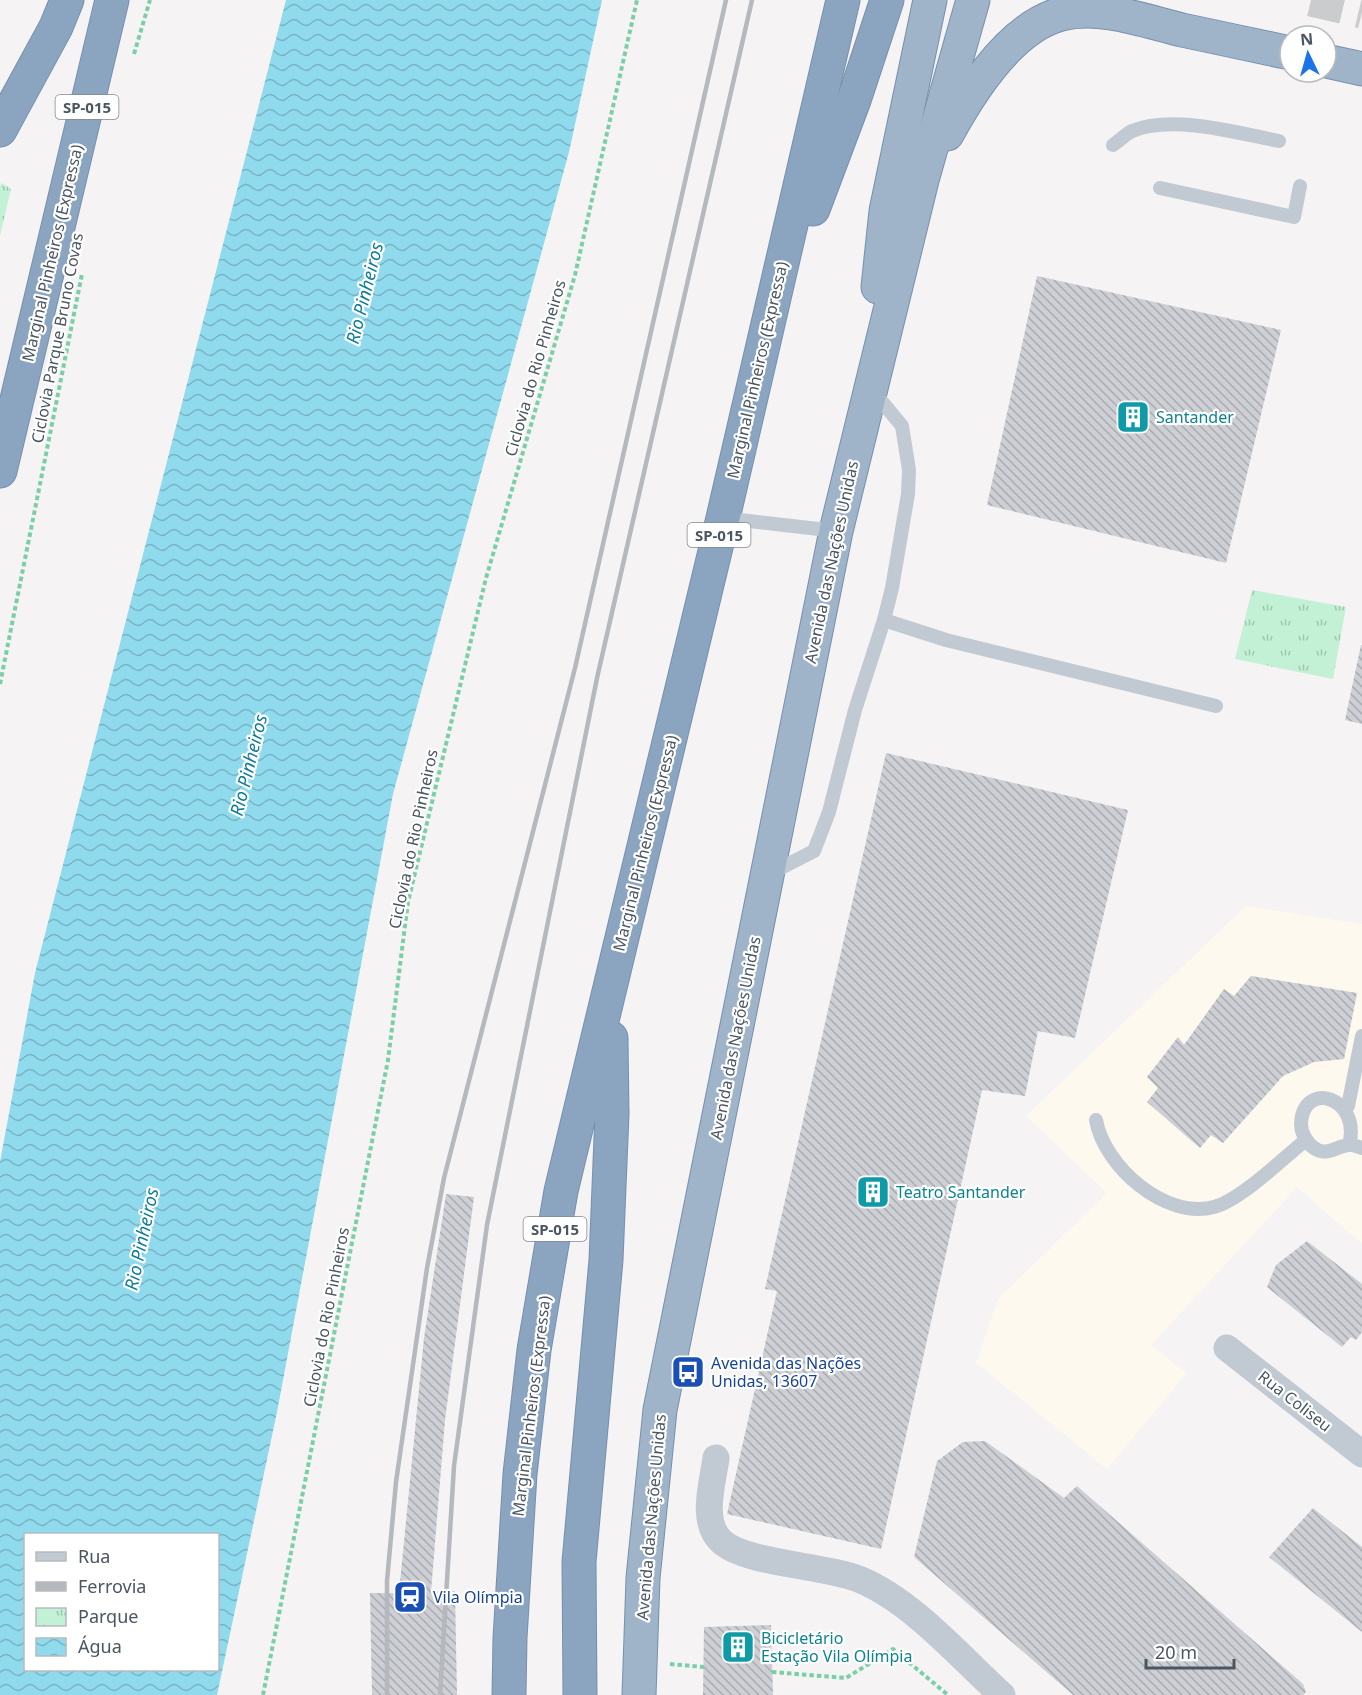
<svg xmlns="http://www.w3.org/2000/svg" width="1362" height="1695" viewBox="0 0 1362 1695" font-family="'Noto Sans',sans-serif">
<defs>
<pattern id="park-tufts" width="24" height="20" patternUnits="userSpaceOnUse" patternTransform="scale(1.5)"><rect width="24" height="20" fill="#c3f1d5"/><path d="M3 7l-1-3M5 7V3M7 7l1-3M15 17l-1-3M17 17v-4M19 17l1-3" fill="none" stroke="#a0c6b0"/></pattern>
<pattern id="water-waves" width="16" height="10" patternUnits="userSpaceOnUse" patternTransform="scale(1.5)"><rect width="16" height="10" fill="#90daee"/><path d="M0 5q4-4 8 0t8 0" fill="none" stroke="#78b4c4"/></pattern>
<pattern id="building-back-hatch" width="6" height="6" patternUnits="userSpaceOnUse" patternTransform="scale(1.5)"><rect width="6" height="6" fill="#cdcfd5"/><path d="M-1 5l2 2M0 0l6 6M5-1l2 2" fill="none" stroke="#a8abb0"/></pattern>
</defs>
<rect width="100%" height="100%" fill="#f5f3f3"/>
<path fill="#fdf9ef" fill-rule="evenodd" d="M1246 906 1362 924V1244L1297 1187 1151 1345 1187 1373 1107 1469 976 1363 998 1299 1107 1193 1026 1116ZM1251 976 1357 993 1344 1059 1314 1062 1283 1076 1223 1143 1211 1135 1199 1148 1148 1102 1158 1088 1147 1077 1177 1038 1184 1045 1224 989 1234 996Z"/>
<g fill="url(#park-tufts)">
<polygon points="2,183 11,189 0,236 0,186"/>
<polygon points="1252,590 1346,607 1333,679 1235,659"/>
</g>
<path fill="url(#water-waves)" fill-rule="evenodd" d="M286 0H602L569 152 393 794 277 1412 217 1695H0V1162L35 973ZM26 1534H218V1670H26Z"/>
<g fill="url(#building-back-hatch)">
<polygon points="1037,276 1281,330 1226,563 987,505"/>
<polygon points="1361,645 1362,645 1362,724 1345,720"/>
<polygon points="886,753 1128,810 1075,1038 1038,1031 1025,1096 982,1090 881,1549 727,1514 777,1291 765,1289"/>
<polygon points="1251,976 1357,993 1344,1059 1314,1062 1283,1076 1223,1143 1211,1135 1200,1148 1147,1102 1158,1088 1147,1077 1178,1037 1184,1045 1224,989 1234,996"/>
<polygon points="446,1194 474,1197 445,1420 431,1592 455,1591 457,1695 372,1695 370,1593 399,1593 424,1338"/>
<polygon points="1307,1241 1362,1284 1362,1332 1356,1340 1351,1337 1342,1347 1267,1287 1276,1265"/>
<polygon points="985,1441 1064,1498 1077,1486 1303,1684 1306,1692 1303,1695 1073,1695 914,1557 937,1461 963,1442"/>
<polygon points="1313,1508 1362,1547 1362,1632 1269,1557"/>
<polygon points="771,1625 773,1695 703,1695 704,1627"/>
</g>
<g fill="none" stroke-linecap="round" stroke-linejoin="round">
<polyline stroke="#caccce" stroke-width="33" stroke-dasharray="33 16" stroke-linecap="butt" points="1311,0 1362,12"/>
<defs>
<g id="trunk">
<polyline points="1326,61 1362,69"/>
<path d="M947 134C970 92 1011 27 1061 14 1100 4 1145 21 1182 30 1218 38 1254 45 1290 53"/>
<polyline points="878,287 886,211 930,0"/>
<polyline points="639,1695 643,1578 660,1410 836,531 922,180 973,0"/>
</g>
<g id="motorway">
<polyline points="0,130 56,27 67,0"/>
<polyline points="813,209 854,100 887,0"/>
<polyline points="0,471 112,0"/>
<polyline points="509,1695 510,1638 520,1474 534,1350 561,1191 723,518 843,0"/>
<polyline points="580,1695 579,1562 606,1260 612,1114 611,1038"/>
</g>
</defs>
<use href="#trunk" stroke="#7690ad" stroke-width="35"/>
<use href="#motorway" stroke="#7690ad" stroke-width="35"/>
<g stroke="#7ad0a6" stroke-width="4" stroke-dasharray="4.5 3" stroke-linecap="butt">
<polyline points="134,54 150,0"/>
<polyline points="0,684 82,274"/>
<polyline points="670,1664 704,1667"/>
<polyline points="772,1672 846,1678 893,1649 948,1695"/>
<polyline points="263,1695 388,1060 408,902 486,578 575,275 637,0"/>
</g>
<g stroke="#c1cad2" stroke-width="14">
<path d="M1113 145C1119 141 1126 134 1132 131 1172 114 1238 133 1279 141"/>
<polyline points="1160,188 1294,217 1300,186"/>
<polyline points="723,518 836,531"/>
<polyline points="884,620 946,640 1216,706"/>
<polyline points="771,873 814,851 829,812 855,710 884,620 892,588 908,494 909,470 902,426 873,391"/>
<polyline points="1348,1106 1362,1036"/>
<path d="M1096 1120C1104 1166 1165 1220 1214 1207 1241 1200 1283 1158 1306 1140"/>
<path d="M1349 1145C1362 1097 1303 1079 1301 1124 1301 1133 1307 1143 1314 1148 1327 1157 1336 1146 1349 1145 1352 1144 1358 1147 1362 1148"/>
</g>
<g stroke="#c1cad2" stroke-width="27">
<polyline points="1227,1348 1362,1454"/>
<path d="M716 1458C713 1482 700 1521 721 1541 745 1564 825 1565 861 1580 913 1602 960 1657 1002 1695"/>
</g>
<use href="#trunk" stroke="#9fb4c9" stroke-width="33"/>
<use href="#motorway" stroke="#8ba5c1" stroke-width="33"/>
<g stroke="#b5b8bd" stroke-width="4.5">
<polyline points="387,1695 387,1581 396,1482 427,1268 444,1178 575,668 726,0"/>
<polyline points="440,1695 454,1466 487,1225 597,678 752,0"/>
</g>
</g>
<defs>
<symbol id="building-square" viewBox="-11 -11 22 22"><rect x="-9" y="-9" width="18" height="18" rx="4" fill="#0f9aa8" stroke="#fff"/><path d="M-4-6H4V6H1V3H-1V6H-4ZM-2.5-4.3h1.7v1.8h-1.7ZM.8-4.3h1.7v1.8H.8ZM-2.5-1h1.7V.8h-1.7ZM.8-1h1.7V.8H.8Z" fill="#fff"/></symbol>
<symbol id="bus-square" viewBox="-11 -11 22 22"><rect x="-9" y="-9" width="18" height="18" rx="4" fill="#1a4fb4" stroke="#fff"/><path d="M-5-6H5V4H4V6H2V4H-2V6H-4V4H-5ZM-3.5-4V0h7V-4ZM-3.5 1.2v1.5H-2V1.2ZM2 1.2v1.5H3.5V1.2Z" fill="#fff"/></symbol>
<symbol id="station-square" viewBox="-11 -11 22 22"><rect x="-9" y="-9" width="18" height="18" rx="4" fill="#1a4fb4" stroke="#fff"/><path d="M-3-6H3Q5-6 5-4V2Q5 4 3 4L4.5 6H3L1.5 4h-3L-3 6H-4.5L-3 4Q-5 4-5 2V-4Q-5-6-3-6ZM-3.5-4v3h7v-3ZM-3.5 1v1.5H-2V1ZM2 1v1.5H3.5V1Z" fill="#fff"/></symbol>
</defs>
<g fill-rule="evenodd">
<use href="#building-square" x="1114" y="398" width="38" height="38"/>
<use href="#building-square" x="854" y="1173" width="38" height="38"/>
<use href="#bus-square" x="669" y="1353" width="38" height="38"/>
<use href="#station-square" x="391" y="1578" width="38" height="38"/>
<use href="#building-square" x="719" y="1628" width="38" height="38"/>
</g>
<g text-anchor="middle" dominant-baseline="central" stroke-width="4.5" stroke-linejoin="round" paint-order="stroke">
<g fill="#fff" stroke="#808990" stroke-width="1.5">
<rect x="55.5" y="95" width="63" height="24" rx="4.5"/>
<rect x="687.5" y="523" width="63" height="24" rx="4.5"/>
<rect x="523.5" y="1217" width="63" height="24" rx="4.5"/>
</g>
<g font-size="15" font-weight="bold" fill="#4a5661">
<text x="87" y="107">SP-015</text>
<text x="719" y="535">SP-015</text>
<text x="555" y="1229">SP-015</text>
</g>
<g font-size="16" fill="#4a5661" stroke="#fff">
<text transform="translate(52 253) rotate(-77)">Marginal Pinheiros (Expressa)</text>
<text transform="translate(57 338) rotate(-79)">Ciclovia Parque Bruno Covas</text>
<text transform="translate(535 368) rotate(-74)">Ciclovia do Rio Pinheiros</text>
<text transform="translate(757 370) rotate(-77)">Marginal Pinheiros (Expressa)</text>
<text transform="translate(831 562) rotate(-78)">Avenida das Nações Unidas</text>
<text transform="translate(413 839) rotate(-78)">Ciclovia do Rio Pinheiros</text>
<text transform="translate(645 843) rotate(-76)">Marginal Pinheiros (Expressa)</text>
<text transform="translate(735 1038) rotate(-79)">Avenida das Nações Unidas</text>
<text transform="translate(326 1317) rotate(-79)">Ciclovia do Rio Pinheiros</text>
<text transform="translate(1295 1401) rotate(38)">Rua Coliseu</text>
<text transform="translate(531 1406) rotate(-83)">Marginal Pinheiros (Expressa)</text>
<text transform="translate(651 1517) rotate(-85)">Avenida das Nações Unidas</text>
</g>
<g font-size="16" fill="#0d838f" stroke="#fff" text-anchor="start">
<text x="1156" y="417">Santander</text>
<text x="896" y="1192">Teatro Santander</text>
<text x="761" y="1638">Bicicletário<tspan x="761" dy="18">Estação Vila Olímpia</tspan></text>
</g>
<g font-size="16" fill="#164399" stroke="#fff" text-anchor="start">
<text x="711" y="1363">Avenida das Nações<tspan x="711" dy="18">Unidas, 13607</tspan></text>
<text x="433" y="1597">Vila Olímpia</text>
</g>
<g font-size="18" font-style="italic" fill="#0c7c9b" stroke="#fff">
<text transform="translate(364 293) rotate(-76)">Rio Pinheiros</text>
<text transform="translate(248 765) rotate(-76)">Rio Pinheiros</text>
<text transform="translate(141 1239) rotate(-78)">Rio Pinheiros</text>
</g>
</g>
<rect x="24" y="1533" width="195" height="138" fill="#ffffff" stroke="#b7bbc0" stroke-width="1.5"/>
<rect x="36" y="1552" width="30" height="9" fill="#c1cad2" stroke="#b7bbc0" stroke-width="1.5"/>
<text x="78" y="1563" font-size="18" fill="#4a5661">Rua</text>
<rect x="36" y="1582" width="30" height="9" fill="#b5b8bd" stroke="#b7bbc0" stroke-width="1.5"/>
<text x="78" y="1593" font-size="18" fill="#4a5661">Ferrovia</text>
<rect x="36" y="1608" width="30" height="18" fill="url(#park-tufts)" stroke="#b7bbc0" stroke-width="1.5"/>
<text x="78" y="1623" font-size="18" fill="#4a5661">Parque</text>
<rect x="36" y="1638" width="30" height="18" fill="url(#water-waves)" stroke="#b7bbc0" stroke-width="1.5"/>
<text x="78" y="1653" font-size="18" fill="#4a5661">Água</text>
<g transform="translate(1308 54) rotate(355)"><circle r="28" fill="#ffffff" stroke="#b7bbc0" stroke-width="1.5"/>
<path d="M0-4.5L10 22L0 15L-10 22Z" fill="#1a73e8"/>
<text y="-9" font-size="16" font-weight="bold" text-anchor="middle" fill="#4a5661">N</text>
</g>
<path d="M1146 1659v9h88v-9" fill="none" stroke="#4a5661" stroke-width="3"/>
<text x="1155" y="1659" font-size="18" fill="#4a5661" stroke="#ffffff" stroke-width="4.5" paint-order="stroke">20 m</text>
</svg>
